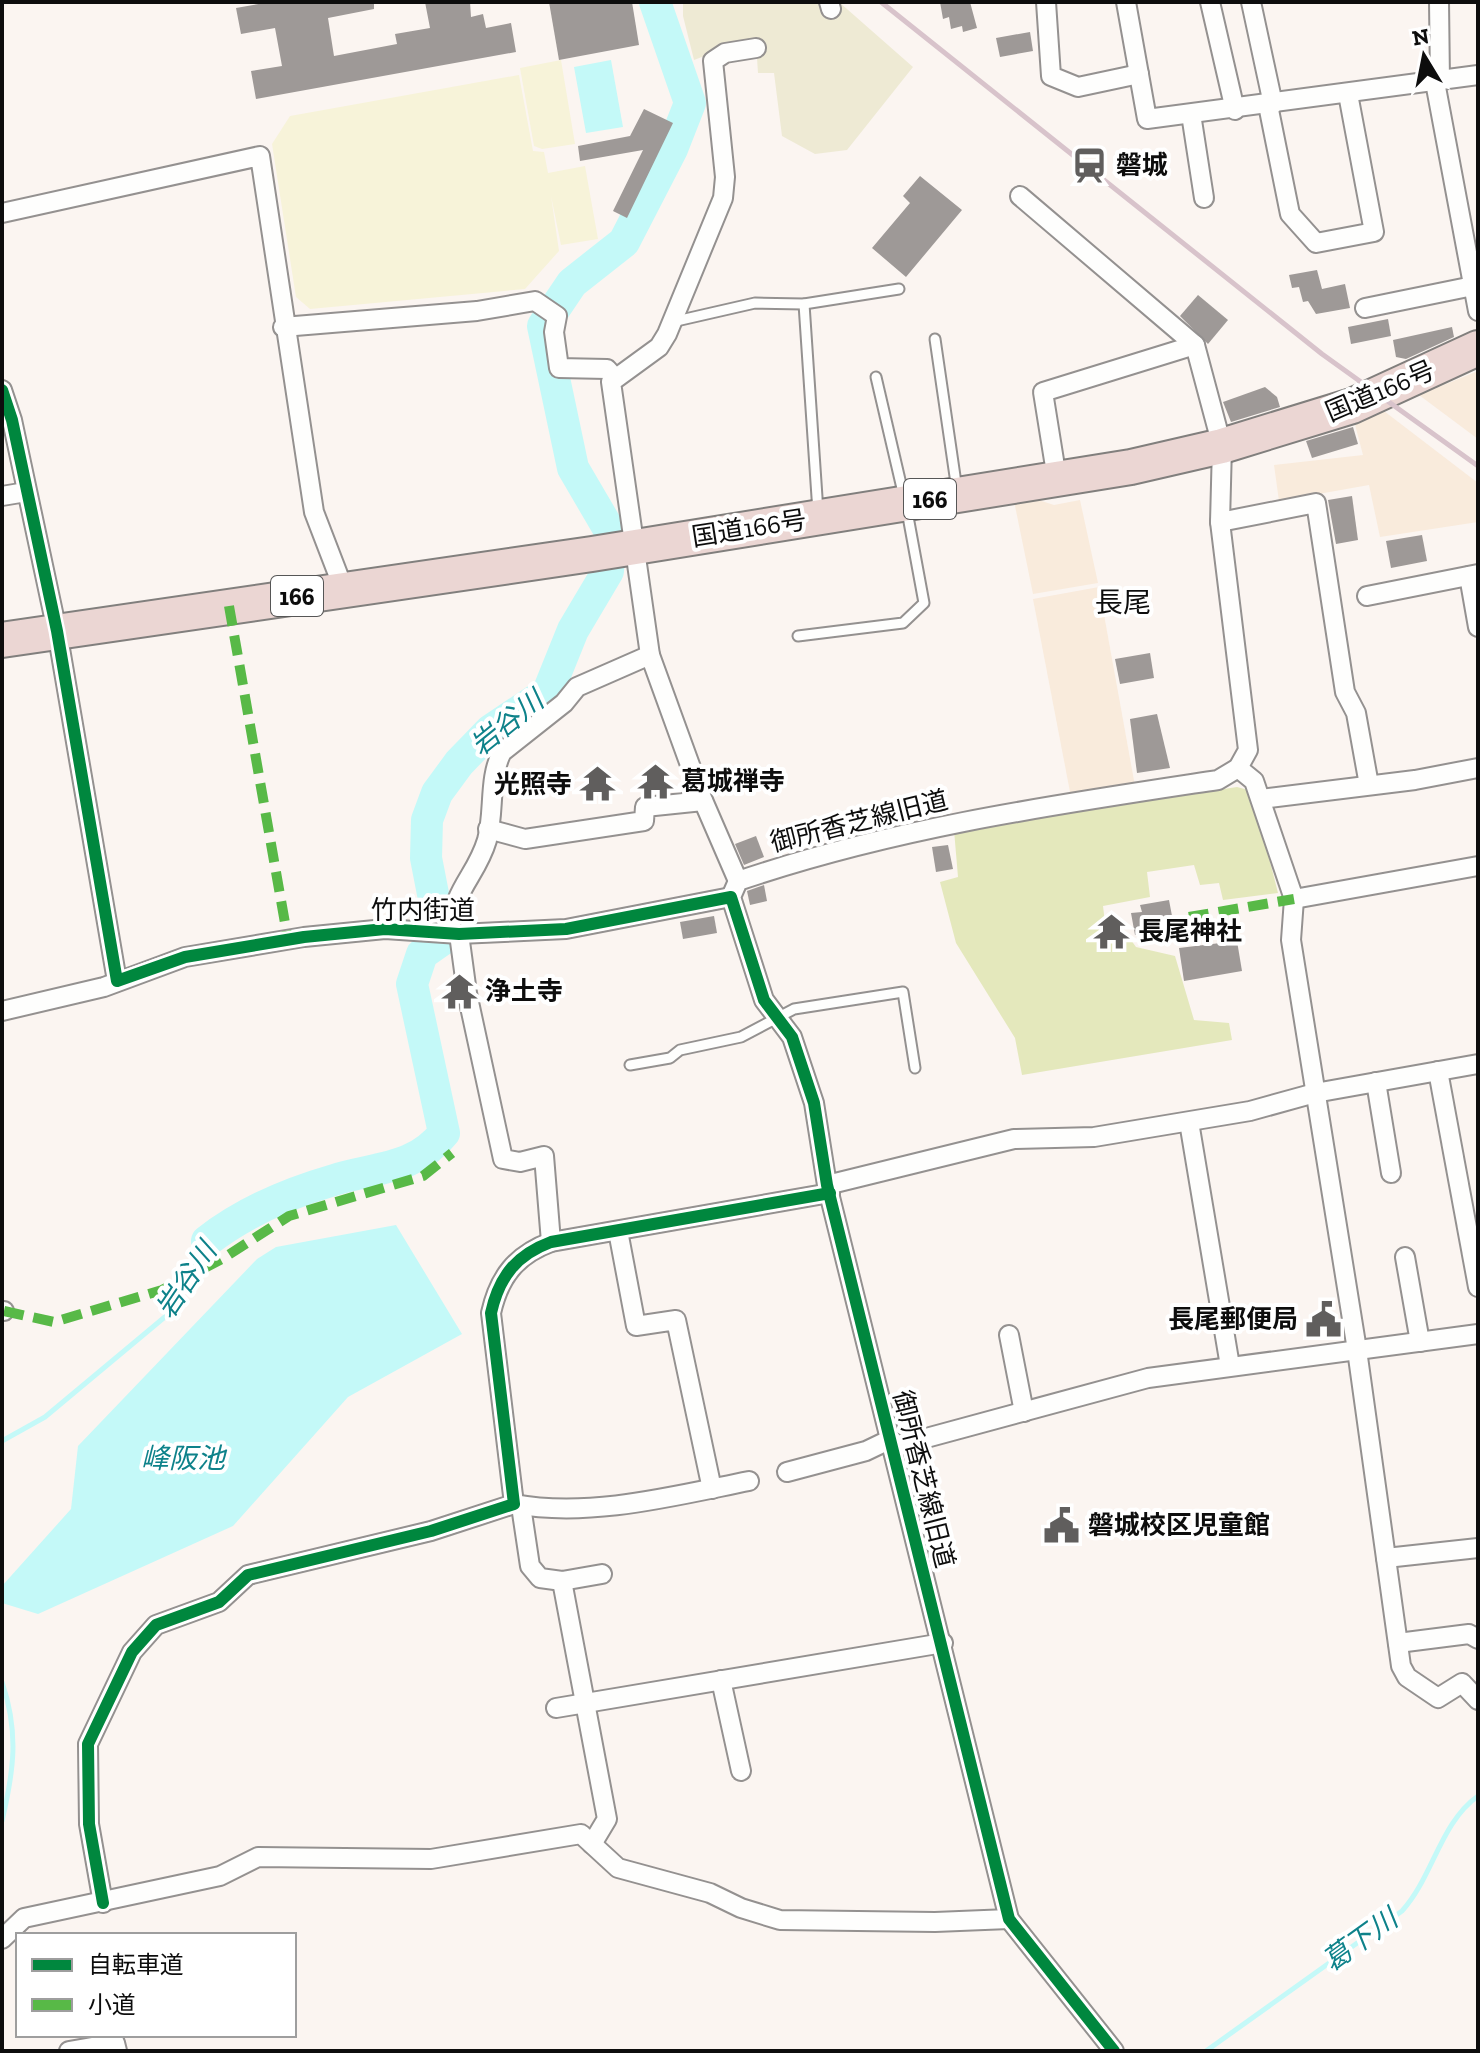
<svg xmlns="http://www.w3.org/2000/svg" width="1480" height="2053" viewBox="0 0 1480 2053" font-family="'Zilla Slab','Noto Sans JP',serif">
<rect width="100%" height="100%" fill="#fbf5f1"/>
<g fill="#f9ebdc">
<polygon points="1478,371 1478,439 1419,395"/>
<polygon points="1380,408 1478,483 1478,522 1380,537 1369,485 1279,501 1274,465 1363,455 1353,417"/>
<polygon points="1029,497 1054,505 1080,500 1098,583 1033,594 1014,501"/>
<polygon points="1099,587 1135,786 1071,797 1033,599"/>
</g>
<polygon fill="#e4e8bc" points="1237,787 1252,791 1278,893 1223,900 1219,883 1200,885 1194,865 1147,872 1150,897 1103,906 1107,939 1128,936 1136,947 1175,956 1194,1020 1229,1023 1232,1040 1022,1075 1015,1038 956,943 940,882 958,877 954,830"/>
<polygon fill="#eeead4" points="683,2 839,2 913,67 847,150 815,154 782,136 774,73 758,73 756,43 723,49 694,60 683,16"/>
<g fill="#f7f3d9">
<polygon points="561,60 575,144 542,149 534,146 520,68"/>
<polygon points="519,75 533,151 544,152 548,173 585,166 598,239 561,245 551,196 559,251 525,289 310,309 296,297 272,144 290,116"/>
</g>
<g fill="#c4f9f8">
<polygon points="611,60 623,127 586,133 574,67"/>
<polygon points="396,1225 462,1334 348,1397 233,1526 38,1614 2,1603 2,1586 71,1509 78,1446 257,1259 276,1247"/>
</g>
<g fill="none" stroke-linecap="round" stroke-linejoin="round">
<g stroke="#c4f9f8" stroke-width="5">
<polyline points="2,1441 45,1417 166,1316 186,1287 207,1241"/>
<path d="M2 1682C19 1732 14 1770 2 1821"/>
<path d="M1206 2051 1402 1911C1433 1877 1440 1823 1478 1796"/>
</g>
<path stroke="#c4f9f8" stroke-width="32" d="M207 1241C244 1212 289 1193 334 1180 376 1167 415 1170 444 1133L412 984 422 954 442 940 426 858 427 820 437 793 459 763 491 730 548 692 573 630 608 571 611 533 573 468 543 326 572 283 624 242 672 149 690 103 655 2"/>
</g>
<g fill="#9e9997">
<polygon points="270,2 374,2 374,9 328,18 334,56 397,44 395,34 430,28 425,2 470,2 471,17 483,14 486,28 511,23 516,52 256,99 251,71 282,66 275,28 241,34 236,8"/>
<polygon points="549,2 632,2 639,45 559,60"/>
<polygon points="940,2 970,2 977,28 963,32 962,26 951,29 949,17 943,19"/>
<polygon points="1030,32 1033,51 1000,57 996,38"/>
<polygon points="644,109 673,123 627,218 613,211 643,150 580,161 578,146 630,136"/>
<polygon points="920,176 962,210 906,277 872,248 910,203 903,196"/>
<polygon points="1317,270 1322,289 1345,284 1350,308 1316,314 1308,301 1303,302 1299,287 1292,288 1289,275"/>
<polygon points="1198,295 1228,320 1208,344 1180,316"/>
<polygon points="1388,319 1391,336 1351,344 1348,327"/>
<polygon points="1452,327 1454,337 1406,359 1396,357 1393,340"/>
<polygon points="1265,387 1277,397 1280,407 1231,422 1223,402"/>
<polygon points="1353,427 1358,444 1312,458 1306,441"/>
<polygon points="1352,496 1358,540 1336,544 1328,500"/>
<polygon points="1422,535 1427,561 1391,568 1386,541"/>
<polygon points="1150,653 1154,678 1120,684 1115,659"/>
<polygon points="1157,714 1170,768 1137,773 1130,719"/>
<polygon points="756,836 764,857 744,865 735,844"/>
<polygon points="948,845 953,869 936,872 932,847"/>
<polygon points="764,885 767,901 750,905 747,891"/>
<polygon points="1169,900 1176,937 1147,942 1145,933 1135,935 1131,913 1142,912 1140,905"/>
<polygon points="714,916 717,933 683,939 680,922"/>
<polygon points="1237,941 1242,971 1184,981 1179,948"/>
</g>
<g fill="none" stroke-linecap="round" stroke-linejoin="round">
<defs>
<g id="lane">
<polyline points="804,304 818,512"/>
<polyline points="672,322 755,303 804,304 899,289"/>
<polyline points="935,339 957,490"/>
<polyline points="876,377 904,497"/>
<polyline points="798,636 903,623 924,603 907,511"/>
<polyline points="630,1065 670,1058 680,1050 741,1037 794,1009 903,992 915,1068"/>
</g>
<g id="street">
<polyline points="829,2 831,9"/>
<polyline points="1046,2 1051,76 1078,87 1139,74"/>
<polyline points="1126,2 1147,119 1478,75"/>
<polyline points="1210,2 1235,110"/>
<polyline points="1251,2 1273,104"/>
<polyline points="1439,2 1440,81"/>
<polyline points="1435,82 1478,311"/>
<polyline points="1268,105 1290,214 1316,243 1374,232 1348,94"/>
<polyline points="1191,114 1204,198"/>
<path d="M1020 196 1195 345 1222 446 1220 522 1248 750 1238 768 1218 780C1053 805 897 827 738 881L731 897 764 1000 792 1037 814 1103 827 1185 1009 1919 1114 2051"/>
<polyline points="2,213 260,156 314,512 344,590"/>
<polyline points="1365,308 1473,286"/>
<polyline points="283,327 477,311 535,301 557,316 554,332 559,368 607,369 615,378"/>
<polyline points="2,390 12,420 57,631 117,981"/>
<polyline points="1057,479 1043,392 1195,345"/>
<polyline points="2,496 26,492"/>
<polyline points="1220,522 1316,503 1345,692 1356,713 1369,785"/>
<polyline points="1469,576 1478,627"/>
<polyline points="1367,596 1478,574"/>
<polyline points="1238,768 1254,781 1294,899 1478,866"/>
<polyline points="1261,799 1415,780 1478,768"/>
<polyline points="488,829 525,839 644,821 645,807 703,801"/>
<polyline points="738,881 702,798 650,655 611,382 659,347 667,334 723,198 725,177 713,61 725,53 756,48"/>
<polyline points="1294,899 1291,940 1357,1350 1401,1666 1407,1677 1438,1698 1462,1683 1478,1700"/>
<path d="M450 933C453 888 476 877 487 840 495 811 488 779 502 752L564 703 577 687 650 655"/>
<polyline points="459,934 467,993 503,1159 520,1162 544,1156 551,1242"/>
<polyline points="2,1011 104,987 185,957 304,937 385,929 459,934 566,929 731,897"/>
<polyline points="1438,1071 1478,1287"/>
<polyline points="1376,1082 1391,1173"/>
<polyline points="1189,1122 1230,1366"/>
<polyline points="827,1185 1014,1139 1094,1137 1250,1111 1315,1093 1478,1064"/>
<polyline points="618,1231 636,1326 676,1320 712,1489"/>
<polyline points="1405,1257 1420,1342"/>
<polyline points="2,1311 4,1311"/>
<polyline points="1009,1335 1024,1412"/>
<polyline points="893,1447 1148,1378 1478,1334"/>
<polyline points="787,1472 866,1451 891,1439"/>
<path d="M514 1504C590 1518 674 1496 749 1481"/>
<polyline points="521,1506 530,1566 540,1578 562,1581 602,1574"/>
<polyline points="1386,1558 1478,1548"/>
<polyline points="562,1581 607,1819 592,1844"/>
<polyline points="1398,1643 1469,1634 1478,1639"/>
<polyline points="721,1680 741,1771"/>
<polyline points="556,1708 943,1643"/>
<path d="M103 1903 89 1824 88 1744 132 1652 156 1625 219 1602 248 1575 431 1531 514 1504 491 1313C499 1277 516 1255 551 1242L830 1193"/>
<polyline points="2,1939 24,1918 220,1876 258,1857 431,1859 581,1834 618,1868 710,1893 741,1908 780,1920 935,1922 1009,1919"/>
<polyline points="69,2051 115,2043 117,2051"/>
</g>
<polyline id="highway" points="2,640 592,554 1131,467 1222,446 1352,406 1478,348"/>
</defs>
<use href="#lane" stroke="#949190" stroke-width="13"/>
<use href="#street" stroke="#949190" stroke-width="22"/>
<use href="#highway" stroke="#817f7d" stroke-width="38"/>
<use href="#lane" stroke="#fefefd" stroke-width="9"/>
<use href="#street" stroke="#fefefd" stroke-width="18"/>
<use href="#highway" stroke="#ebd6d3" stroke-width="34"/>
<polyline stroke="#d8c3cb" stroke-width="5" points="881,2 1322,354 1478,466"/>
<g stroke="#58b947" stroke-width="10" stroke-dasharray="20 10" stroke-linecap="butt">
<polyline points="229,606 288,940"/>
<polyline points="1189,917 1294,899"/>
<polyline points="4,1311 54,1322 162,1290 222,1259 289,1216 423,1176 452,1153"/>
</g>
<defs>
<g id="cycleway">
<polyline points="2,390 12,420 57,631 117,981 185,957 304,937 385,929 459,934 566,929 731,897 764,1000 792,1037 814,1103 827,1185 1009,1919 1114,2051"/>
<path d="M103 1903 89 1824 88 1744 132 1652 156 1625 219 1602 248 1575 431 1531 514 1504 491 1313C499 1277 516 1255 551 1242L830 1193"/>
</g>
</defs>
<use href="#cycleway" stroke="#fff" stroke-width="17"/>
<use href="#cycleway" stroke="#00873e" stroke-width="12"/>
</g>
<defs>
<symbol id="station-bare" viewBox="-9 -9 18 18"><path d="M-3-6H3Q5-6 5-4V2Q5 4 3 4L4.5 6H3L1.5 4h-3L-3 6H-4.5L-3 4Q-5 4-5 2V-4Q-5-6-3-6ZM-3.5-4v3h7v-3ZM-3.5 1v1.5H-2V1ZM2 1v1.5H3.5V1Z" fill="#605e5d" stroke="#fff" stroke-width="2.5" paint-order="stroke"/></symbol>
<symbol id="temple-bare" viewBox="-9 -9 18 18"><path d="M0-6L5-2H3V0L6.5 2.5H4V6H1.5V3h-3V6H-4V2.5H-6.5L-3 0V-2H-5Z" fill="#605e5d" stroke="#fff" stroke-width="2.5" paint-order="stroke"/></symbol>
<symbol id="civic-bare" viewBox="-9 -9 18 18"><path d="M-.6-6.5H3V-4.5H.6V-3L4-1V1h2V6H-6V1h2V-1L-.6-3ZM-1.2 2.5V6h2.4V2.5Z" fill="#605e5d" stroke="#fff" stroke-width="2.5" paint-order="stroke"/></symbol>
</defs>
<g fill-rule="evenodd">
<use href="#station-bare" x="1064" y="140" width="51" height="51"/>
<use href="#temple-bare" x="630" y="756" width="51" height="51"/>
<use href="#temple-bare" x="572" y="758" width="51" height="51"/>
<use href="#temple-bare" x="1086" y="906" width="51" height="51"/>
<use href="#temple-bare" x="434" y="966" width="51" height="51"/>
<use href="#civic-bare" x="1298" y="1294" width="51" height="51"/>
<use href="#civic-bare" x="1036" y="1500" width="51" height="51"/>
</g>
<g text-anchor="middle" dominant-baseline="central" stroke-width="8" stroke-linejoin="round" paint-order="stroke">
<g fill="#fff" stroke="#565656" stroke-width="2">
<rect x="904" y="479" width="52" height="40" rx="6"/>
<rect x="271" y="576" width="52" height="40" rx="6"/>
</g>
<g font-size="24" font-weight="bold" fill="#0d0d0d">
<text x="930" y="499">166</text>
<text x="297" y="596">166</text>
</g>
<g font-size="26" font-weight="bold" fill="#0d0d0d" stroke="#fff" text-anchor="start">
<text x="1116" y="165">磐城</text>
<text x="681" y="781">葛城禅寺</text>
<text x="572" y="784" text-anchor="end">光照寺</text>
<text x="1138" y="931">長尾神社</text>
<text x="485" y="991">浄土寺</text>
<text x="1298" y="1319" text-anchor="end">長尾郵便局</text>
<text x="1088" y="1525">磐城校区児童館</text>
</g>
<g font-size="26" fill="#0d0d0d" stroke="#fff">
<text transform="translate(1380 391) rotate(-23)">国道166号</text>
<text transform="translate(749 528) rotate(-9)">国道166号</text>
<text transform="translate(859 821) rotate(-14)">御所香芝線旧道</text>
<text x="423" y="910">竹内街道</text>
<text transform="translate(924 1479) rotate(76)">御所香芝線旧道</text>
</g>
<g font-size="28" fill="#0d0d0d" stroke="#fff">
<text x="1123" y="602">長尾</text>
</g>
<g font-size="28" font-style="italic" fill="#0e828a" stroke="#fff">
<text transform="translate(507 723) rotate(-39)">岩谷川</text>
<text transform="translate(186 1280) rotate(-56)">岩谷川</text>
<text x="183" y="1458">峰阪池</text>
<text transform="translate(1360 1940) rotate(-36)">葛下川</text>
</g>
</g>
<rect width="1480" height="2053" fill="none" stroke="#0d0d0d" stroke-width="8"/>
<rect x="16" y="1933" width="280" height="104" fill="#ffffff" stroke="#9e9e9e" stroke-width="2"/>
<rect x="32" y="1959" width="40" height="12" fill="#00873e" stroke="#9e9e9e" stroke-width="2"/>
<text x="88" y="1973" font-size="24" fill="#0d0d0d">自転車道</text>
<rect x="32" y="1999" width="40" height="12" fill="#58b947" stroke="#9e9e9e" stroke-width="2"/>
<text x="88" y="2013" font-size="24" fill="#0d0d0d">小道</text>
<g transform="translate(1424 56) rotate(350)" stroke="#ffffff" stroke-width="6" paint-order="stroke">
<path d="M0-6L14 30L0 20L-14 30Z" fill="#0d0d0d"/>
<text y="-12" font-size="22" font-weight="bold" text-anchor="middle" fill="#0d0d0d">N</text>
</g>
</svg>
